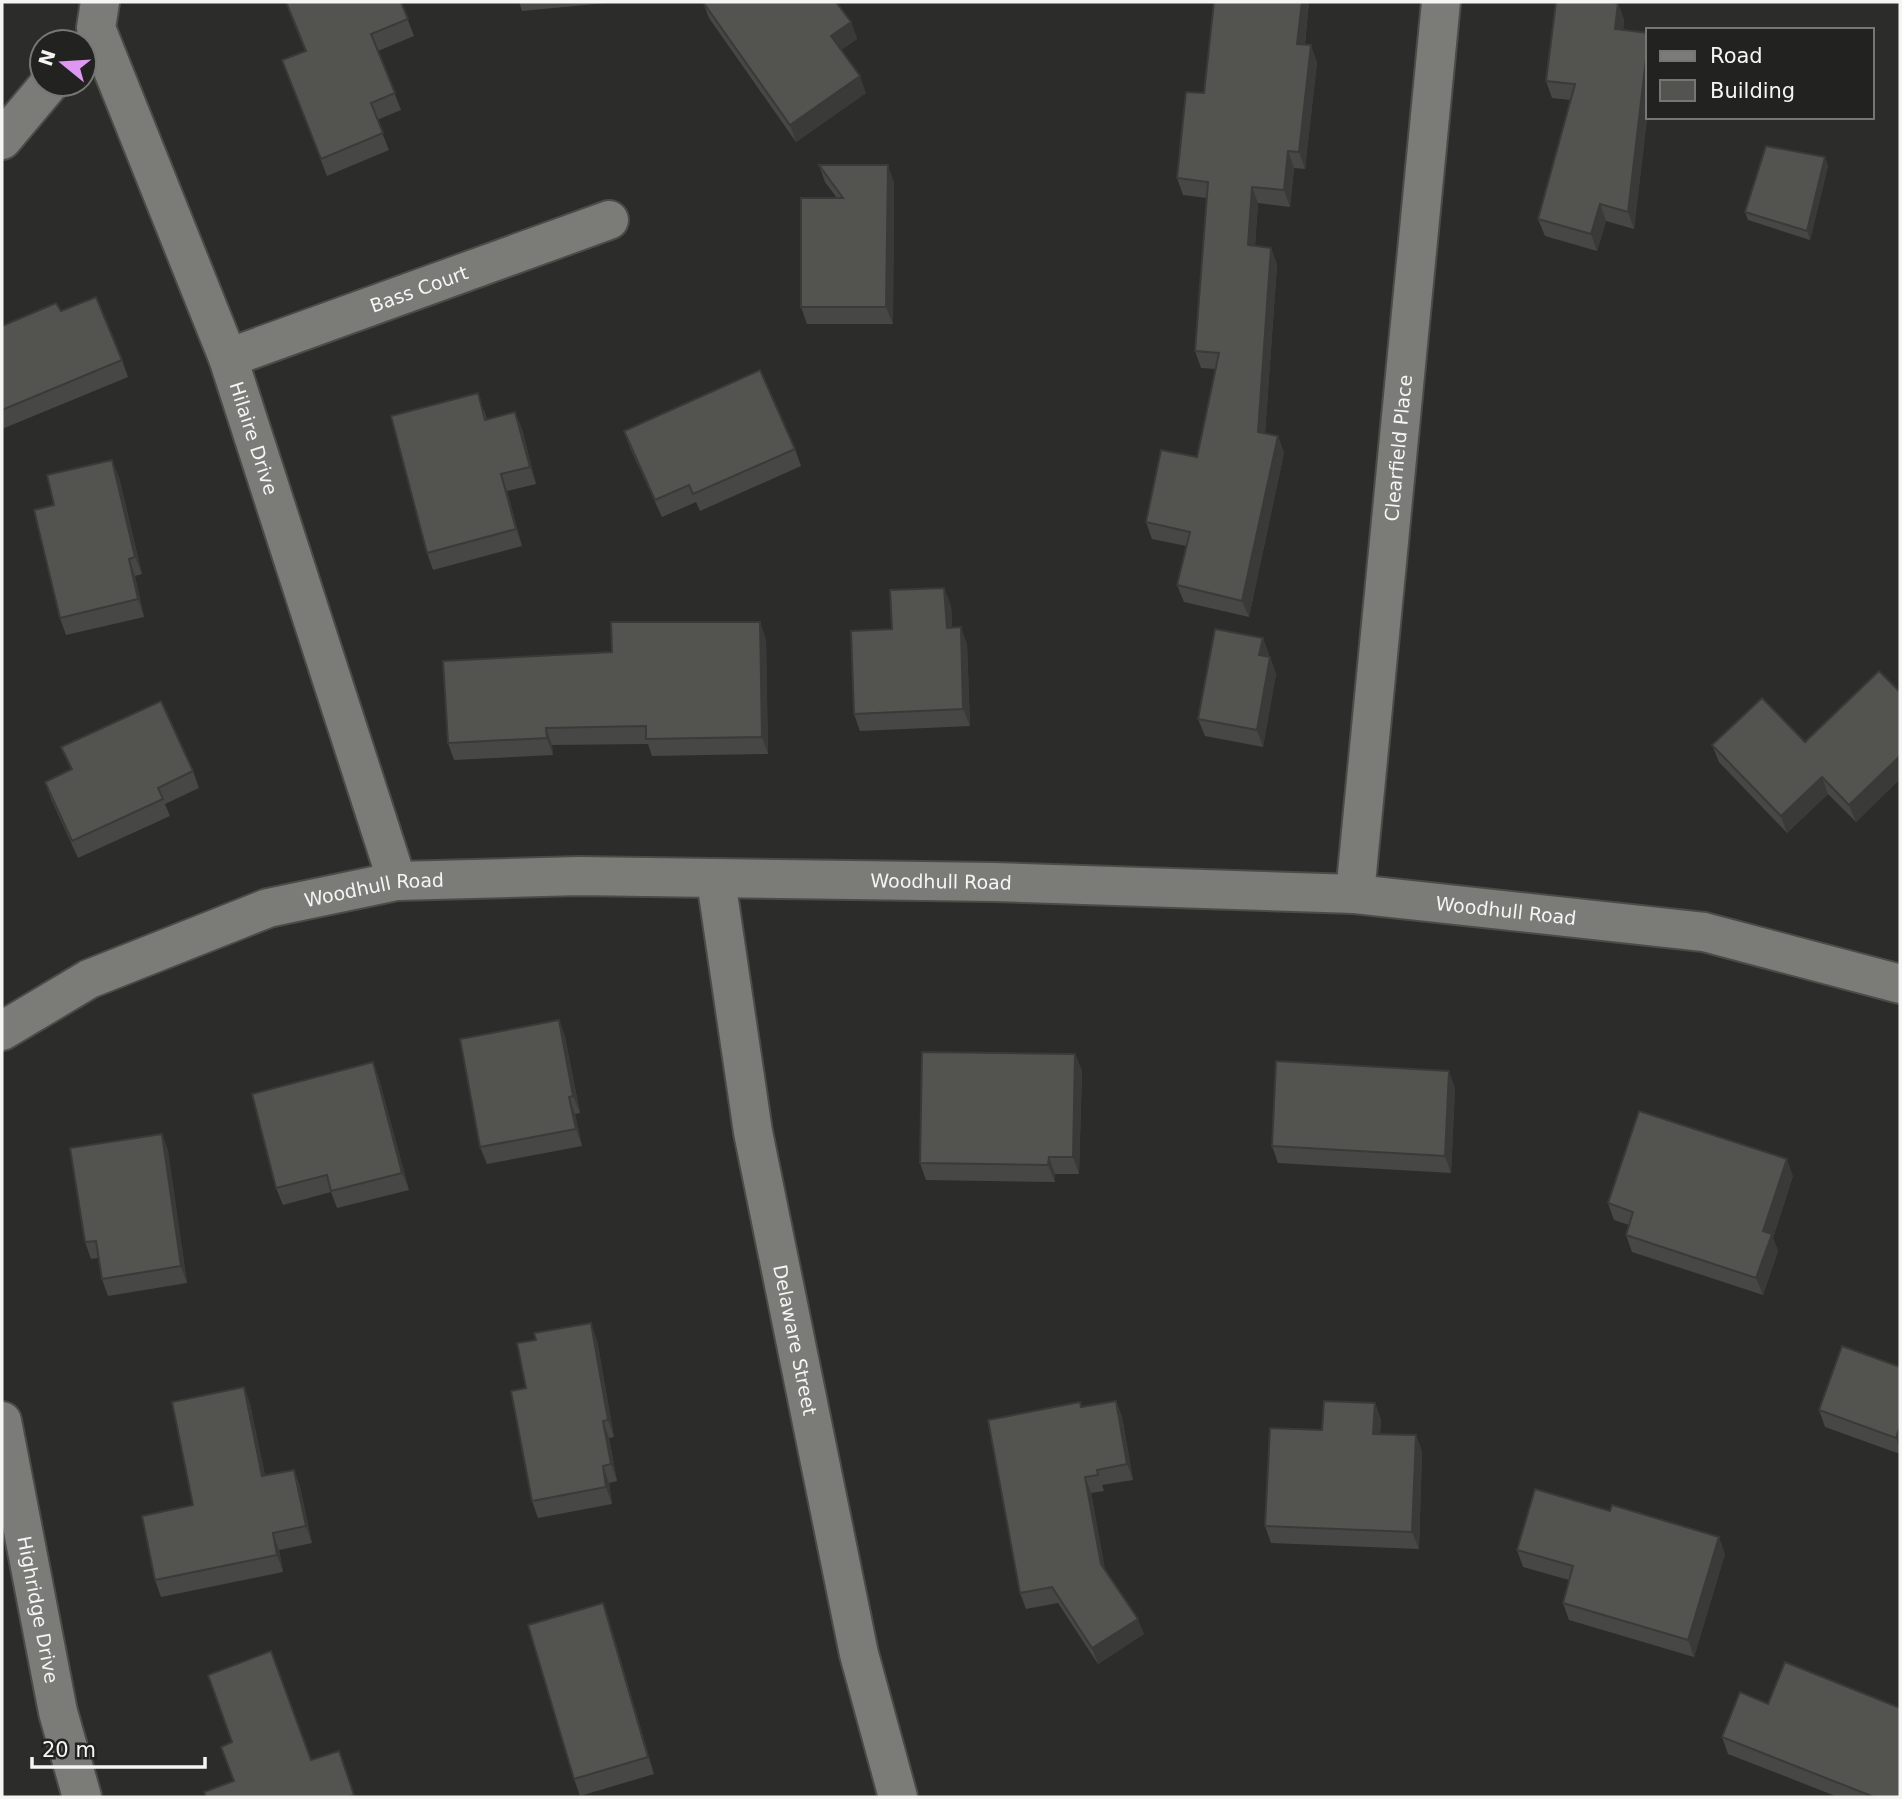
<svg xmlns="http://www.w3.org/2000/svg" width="1902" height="1799" viewBox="0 0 1902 1799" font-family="'DejaVu Sans',sans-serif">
<rect width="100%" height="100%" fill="#2c2c2a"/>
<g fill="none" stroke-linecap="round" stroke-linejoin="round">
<defs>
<g id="minor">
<path id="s1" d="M100 2 96 28 228 358 397 881"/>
<polyline points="2,140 49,84"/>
<path id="s2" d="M228 358 609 220"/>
<path id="s3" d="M716 880 753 1132 859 1654 898 1797"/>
<path id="s4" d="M1355 894 1441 2"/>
<path id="s5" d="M2 1031 89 979 268 908 397 881 579 876 994 882 1355 894 1704 932 1900 984"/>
<path id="s6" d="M2 1421 58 1712 82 1797"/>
</g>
</defs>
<use href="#minor" stroke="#4b4b48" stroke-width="42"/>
<use href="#minor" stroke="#7b7b78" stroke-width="38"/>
</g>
<g fill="#474745">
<polygon points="285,2 401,2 414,36 378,51 401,110 377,120 389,150 327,176 282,60 305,51"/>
<polygon points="519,2 617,2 522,11"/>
<polygon points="703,2 851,22 857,39 841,50 866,93 796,142 709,18"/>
<polygon points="1309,2 1305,44 1317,62 1305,169 1294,168 1290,207 1258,203 1255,246 1271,248 1277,265 1265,433 1278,436 1284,453 1249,617 1184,602 1177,585 1186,546 1152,539 1146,522 1197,457 1216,369 1201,368 1195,351 1207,198 1183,195 1177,178 1204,93"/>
<polygon points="1615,2 1618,3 1624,20 1623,30 1648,33 1648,110 1634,229 1606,221 1597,251 1545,236 1538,219 1571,100 1552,98 1546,81"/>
<polygon points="1825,157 1828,166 1810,240 1748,220 1745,212"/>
<polygon points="819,165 894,182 893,324 807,324 801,307 837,198 825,182"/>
<polygon points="61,311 122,360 128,377 2,429 2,326"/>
<polygon points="484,410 487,420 515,412 522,429 536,484 507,491 522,546 433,570 427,553"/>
<polygon points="624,431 795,449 801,466 700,511 696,502 662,517 630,448"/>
<polygon points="119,477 142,574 135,576 144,617 66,635 60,618 54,505"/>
<polygon points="951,605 952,628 967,644 970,726 860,731 854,714 892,629"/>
<polygon points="1263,638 1269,655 1269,657 1270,657 1276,674 1263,747 1205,736 1198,719"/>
<polygon points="766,639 768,754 652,756 648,744 552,745 553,755 454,760 448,743 612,652"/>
<polygon points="1900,692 1900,779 1856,822 1828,794 1787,833 1719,762 1712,745 1805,742"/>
<polygon points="61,747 193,771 199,788 165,804 170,816 78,858 51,799 45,782 71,770"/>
<polygon points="559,1020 565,1037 580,1113 575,1114 582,1146 487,1164 480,1147"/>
<polygon points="1075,1054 1082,1071 1079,1174 1055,1174 1055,1182 926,1180 920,1163"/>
<polygon points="373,1062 379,1079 409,1190 337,1208 331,1192 283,1205 276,1188"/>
<polygon points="1455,1088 1451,1173 1278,1163 1272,1146"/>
<polygon points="162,1134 168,1151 187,1283 108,1296 102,1279 98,1258 91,1259 85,1242"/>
<polygon points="1793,1176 1773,1238 1778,1251 1763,1295 1632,1252 1626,1235 1629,1225 1614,1220 1608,1203"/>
<polygon points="597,1340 614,1437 609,1438 617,1481 609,1483 612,1504 538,1518 532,1501 526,1388"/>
<polygon points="1900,1367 1900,1454 1825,1427 1819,1410"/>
<polygon points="244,1387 250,1404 265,1476 294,1470 300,1487 312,1543 279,1550 283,1572 161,1597 155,1580 193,1505"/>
<polygon points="1116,1401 1122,1417 1133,1480 1102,1485 1104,1491 1091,1493 1105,1570 1144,1634 1098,1664 1058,1603 1026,1609 1020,1593 1080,1402 1082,1407"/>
<polygon points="1375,1403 1381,1420 1380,1434 1416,1435 1422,1452 1419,1549 1271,1543 1265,1526 1322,1430"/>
<polygon points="1517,1550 1725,1554 1694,1657 1569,1620 1563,1603 1569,1580 1523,1567"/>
<polygon points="603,1603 609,1620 654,1774 580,1796 574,1779"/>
<polygon points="1722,1737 1900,1797 1838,1797 1728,1754"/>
</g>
<g fill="#3a3a38">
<polygon points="1302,2 1309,2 1303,60 1297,44"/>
<polygon points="1618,3 1624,20 1622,46 1615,29"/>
<polygon points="851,22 857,39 837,53 831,36"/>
<polygon points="1648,42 1648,110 1634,229 1628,212"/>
<polygon points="1311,45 1317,62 1305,169 1299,152"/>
<polygon points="860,76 866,93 796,142 790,125"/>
<polygon points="1288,151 1294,168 1290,207 1284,190"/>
<polygon points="1825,157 1828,166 1810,240 1807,231"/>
<polygon points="888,165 894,182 893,324 886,307"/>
<polygon points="1252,187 1258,203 1254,262 1248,245"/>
<polygon points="1600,204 1606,221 1597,251 1591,234"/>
<polygon points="1271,248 1277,265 1264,449 1258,432"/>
<polygon points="515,412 522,429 536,484 530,467"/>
<polygon points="1278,436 1284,453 1249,617 1242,601"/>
<polygon points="112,460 119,477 142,574 135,557"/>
<polygon points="501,474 507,491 522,546 516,529"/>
<polygon points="129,559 135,576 144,617 138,599"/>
<polygon points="944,588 951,605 953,645 947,628"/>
<polygon points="760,622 766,639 768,754 762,737"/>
<polygon points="961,627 967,644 970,726 963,709"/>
<polygon points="1263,638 1269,655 1266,672 1259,655"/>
<polygon points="1270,657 1276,674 1263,747 1257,730"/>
<polygon points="546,728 552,745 553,755 547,738"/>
<polygon points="1900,756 1900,779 1856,822 1849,805"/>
<polygon points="1822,777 1828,794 1787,833 1781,816"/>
<polygon points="559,1020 565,1037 580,1113 573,1096"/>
<polygon points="1075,1054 1082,1071 1079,1174 1073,1157"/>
<polygon points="373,1062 379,1079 409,1190 402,1173"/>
<polygon points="1449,1071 1455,1088 1451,1173 1445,1156"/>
<polygon points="569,1097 575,1114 582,1146 576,1129"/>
<polygon points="162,1134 168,1151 187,1283 181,1266"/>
<polygon points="1049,1157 1055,1174 1055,1182 1048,1165"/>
<polygon points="1787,1159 1793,1176 1773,1238 1778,1251 1763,1295 1756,1278 1763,1231"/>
<polygon points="591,1323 597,1340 614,1437 608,1420"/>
<polygon points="244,1387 250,1404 269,1493 262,1476"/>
<polygon points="1116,1401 1122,1417 1133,1480 1127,1464"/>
<polygon points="1375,1403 1381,1420 1379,1451 1373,1434"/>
<polygon points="603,1421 609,1438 617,1481 611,1464"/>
<polygon points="1900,1426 1900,1450 1896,1438"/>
<polygon points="1416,1435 1422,1452 1419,1549 1412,1532"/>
<polygon points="603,1466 609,1483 612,1504 606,1487"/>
<polygon points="294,1470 300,1487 312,1543 306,1526"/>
<polygon points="1085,1477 1091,1493 1107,1580 1101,1564"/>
<polygon points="273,1533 279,1550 283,1572 277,1555"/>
<polygon points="1719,1537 1725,1554 1694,1657 1688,1640"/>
<polygon points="603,1603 609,1620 654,1774 648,1757"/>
<polygon points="1138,1619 1144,1634 1098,1664 1092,1648"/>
</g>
<g fill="#535350" stroke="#3a3a38" stroke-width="2">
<polygon points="286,2 401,2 408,19 371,34 395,93 371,103 383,133 321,159 282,60 306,51"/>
<polygon points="703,2 836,2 851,22 831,36 860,76 790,125"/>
<polygon points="1214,2 1302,2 1297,44 1311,45 1299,152 1288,151 1284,190 1252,187 1248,245 1271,248 1258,432 1278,436 1242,601 1177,585 1190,532 1146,522 1161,450 1197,457 1219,353 1195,351 1208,182 1177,178 1186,92 1204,93"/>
<polygon points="1556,2 1609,2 1618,3 1615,29 1648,33 1648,42 1628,212 1600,204 1591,234 1538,219 1575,84 1546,81"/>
<polygon points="1766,146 1825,157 1807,231 1745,212"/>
<polygon points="819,165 888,165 886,307 801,307 801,198 843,198"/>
<polygon points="96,297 122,360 2,410 2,326 56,303 61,311"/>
<polygon points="760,370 795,449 693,494 689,485 655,500 624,431"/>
<polygon points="478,393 485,420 515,412 530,467 501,474 516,529 427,553 391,416"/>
<polygon points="112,460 135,557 129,559 138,599 60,618 34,510 54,505 47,475"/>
<polygon points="944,588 947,628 961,627 963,709 854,714 851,631 892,629 890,590"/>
<polygon points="611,622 760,622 762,737 646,739 646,726 546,728 547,738 448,743 443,661 612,652"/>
<polygon points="1215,629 1263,638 1259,655 1270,657 1257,730 1198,719"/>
<polygon points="1879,671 1900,692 1900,756 1849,805 1822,777 1781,816 1712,745 1762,698 1805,742"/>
<polygon points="161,701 193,771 158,788 163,799 72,841 45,782 72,769 61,747"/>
<polygon points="559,1020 573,1096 569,1097 576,1129 480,1147 460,1039"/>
<polygon points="922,1052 1075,1054 1073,1157 1049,1157 1048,1165 920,1163"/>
<polygon points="1276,1061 1449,1071 1445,1156 1272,1146"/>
<polygon points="373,1062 402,1173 331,1191 327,1175 276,1188 252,1094"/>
<polygon points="1639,1111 1787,1159 1763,1231 1772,1234 1756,1278 1626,1235 1633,1212 1608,1203"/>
<polygon points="162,1134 181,1266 102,1279 96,1241 85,1242 70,1148"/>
<polygon points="591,1323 608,1420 603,1421 611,1464 603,1466 606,1487 532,1501 511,1391 526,1388 517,1343 536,1340 534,1333"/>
<polygon points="1842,1346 1900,1367 1900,1426 1896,1438 1819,1410"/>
<polygon points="244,1387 262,1476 294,1470 306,1526 273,1533 277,1555 155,1580 142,1516 193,1505 172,1402"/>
<polygon points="1116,1401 1127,1464 1097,1470 1098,1475 1085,1477 1101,1564 1138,1619 1092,1648 1052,1587 1020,1593 988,1420 1080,1402 1081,1407"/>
<polygon points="1324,1401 1375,1403 1373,1434 1416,1435 1412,1532 1265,1526 1270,1428 1322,1430"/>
<polygon points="1535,1489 1610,1511 1612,1505 1719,1537 1688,1640 1563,1603 1573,1566 1517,1550"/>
<polygon points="603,1603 648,1757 574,1779 528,1625"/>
<polygon points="271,1651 311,1760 339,1751 354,1795 348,1797 206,1797 204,1792 234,1781 221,1747 232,1742 208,1675"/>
<polygon points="1785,1662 1900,1708 1900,1797 1874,1797 1722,1737 1740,1692 1768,1704"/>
</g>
<g text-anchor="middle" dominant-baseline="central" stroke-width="5" stroke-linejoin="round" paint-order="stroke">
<g font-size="19" fill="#f5f5f3" stroke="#222220">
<text stroke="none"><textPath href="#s2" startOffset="203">Bass Court</textPath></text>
<text stroke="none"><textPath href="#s1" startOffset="466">Hilaire Drive</textPath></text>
<text stroke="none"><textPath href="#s4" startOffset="448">Clearfield Place</textPath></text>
<text stroke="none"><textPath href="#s5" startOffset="970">Woodhull Road</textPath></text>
<text stroke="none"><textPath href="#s5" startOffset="402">Woodhull Road</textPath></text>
<text stroke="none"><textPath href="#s5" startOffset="1536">Woodhull Road</textPath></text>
<text stroke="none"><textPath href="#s3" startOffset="467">Delaware Street</textPath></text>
<text stroke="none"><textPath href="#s6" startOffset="192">Highridge Drive</textPath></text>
</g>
</g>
<rect width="1902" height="1799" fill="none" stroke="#f5f5f3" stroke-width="7"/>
<rect x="1646" y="28" width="228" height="91" fill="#222220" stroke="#767674" stroke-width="2"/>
<rect x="1660" y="51" width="35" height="10" fill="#7b7b78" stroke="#767674" stroke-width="2"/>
<text x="1710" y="63" font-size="21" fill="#f5f5f3">Road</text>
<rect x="1660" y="80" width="35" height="21" fill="#535350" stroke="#767674" stroke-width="2"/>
<text x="1710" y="98" font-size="21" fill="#f5f5f3">Building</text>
<g transform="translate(63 63) rotate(288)"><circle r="33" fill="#222220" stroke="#767674" stroke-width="2"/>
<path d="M0-5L12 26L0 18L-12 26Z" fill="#de98f2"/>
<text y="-10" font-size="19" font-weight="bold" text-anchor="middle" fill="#f5f5f3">N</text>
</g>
<path d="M32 1757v10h173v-10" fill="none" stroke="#f5f5f3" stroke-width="3.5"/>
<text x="42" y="1757" font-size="21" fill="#f5f5f3" stroke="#222220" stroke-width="5" paint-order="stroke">20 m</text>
</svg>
